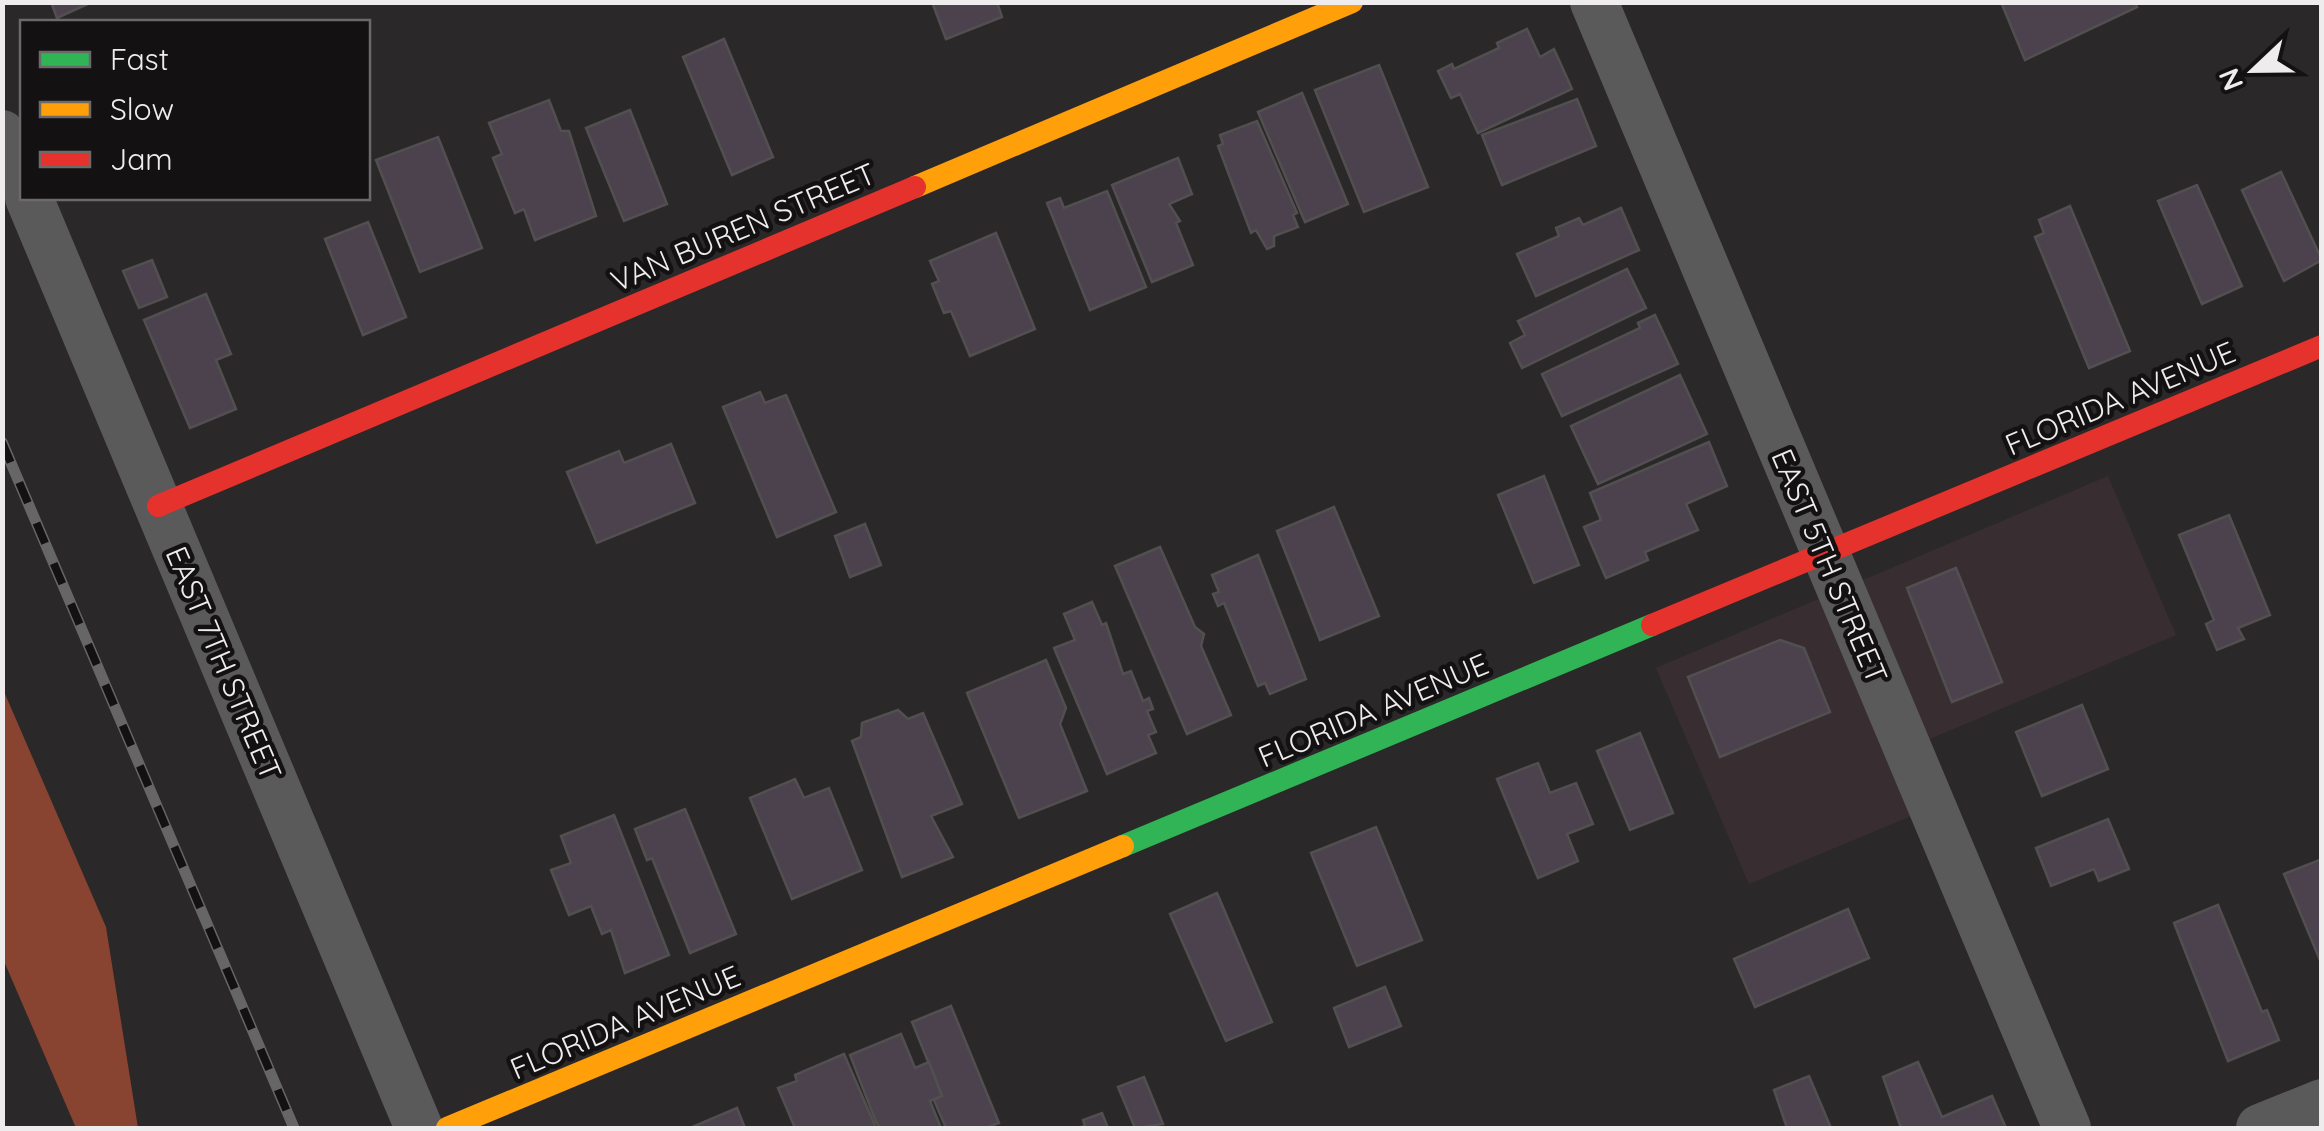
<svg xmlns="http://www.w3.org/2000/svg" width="2324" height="1131" viewBox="0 0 2324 1131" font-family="Quicksand,sans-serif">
<rect width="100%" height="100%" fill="#2b2829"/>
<polygon fill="#382e32" points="2108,476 2176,635 1887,757 1911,816 1749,884 1656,668"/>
<polygon fill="#884331" points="2,687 106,927 138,1128 76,1128 3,959"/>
<g fill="#4c424d" stroke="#514f50" stroke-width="2.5">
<polygon points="51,2 92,2 57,18"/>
<polygon points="932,2 997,2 1002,17 946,39"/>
<polygon points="2001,2 2135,2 2137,7 2025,60"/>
<polygon points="1527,29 1540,57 1554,49 1572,89 1478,133 1460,94 1451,98 1438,71 1452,64 1454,69 1499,48 1497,43"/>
<polygon points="724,39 773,157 732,175 683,57"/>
<polygon points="1379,65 1428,187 1364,212 1315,90"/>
<polygon points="1302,93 1348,204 1305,222 1258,112"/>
<polygon points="1577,99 1596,146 1502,185 1482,135"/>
<polygon points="549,100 561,131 569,131 596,216 535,240 524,209 515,213 493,158 502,154 489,123"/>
<polygon points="630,110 667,204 624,221 586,128"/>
<polygon points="1257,121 1297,213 1293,215 1298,227 1274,236 1274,246 1267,249 1256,230 1251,233 1218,146 1223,144 1220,135"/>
<polygon points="438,137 482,248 420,272 376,160"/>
<polygon points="1178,158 1192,194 1169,204 1180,221 1176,223 1193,265 1152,282 1112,185"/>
<polygon points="2281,172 2322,260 2284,281 2242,190"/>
<polygon points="2197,185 2242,286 2202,304 2158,201"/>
<polygon points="1107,191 1146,287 1090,310 1047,203 1060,198 1064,208"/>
<polygon points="2070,206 2130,351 2089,368 2035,237 2044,233 2039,220"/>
<polygon points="1621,208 1639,250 1536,296 1517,254 1559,236 1556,228 1579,218 1583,225"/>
<polygon points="368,222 406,317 363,335 325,239"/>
<polygon points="996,233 1035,329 970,356 951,311 944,313 932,284 939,281 930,261"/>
<polygon points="152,260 167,297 139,308 123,271"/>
<polygon points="1627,269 1646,308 1522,368 1510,343 1525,335 1518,321"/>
<polygon points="206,294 231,354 216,360 236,409 190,428 144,320"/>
<polygon points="1655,315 1678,364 1562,416 1542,374 1640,328 1638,323"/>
<polygon points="1680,375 1707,434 1598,484 1571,426"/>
<polygon points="760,392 765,403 786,395 836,512 777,537 723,407"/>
<polygon points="1709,442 1727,486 1686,504 1698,530 1645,552 1648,560 1606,578 1584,527 1601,520 1590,493"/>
<polygon points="671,444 695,503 597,543 567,472 619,451 624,463"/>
<polygon points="1544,476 1579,565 1534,583 1498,495"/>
<polygon points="1334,507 1379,616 1320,640 1277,531"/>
<polygon points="2229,515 2270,615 2238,628 2244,639 2217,650 2206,624 2214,620 2179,535"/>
<polygon points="865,524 881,565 850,577 835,536"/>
<polygon points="1160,547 1195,627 1204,634 1201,646 1231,715 1187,734 1115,566"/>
<polygon points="1258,555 1306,679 1270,694 1265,683 1258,686 1224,603 1218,606 1213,594 1219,592 1212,575"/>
<polygon points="1956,568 2002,682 1952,702 1907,588"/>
<polygon points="1092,602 1102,625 1106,623 1123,674 1131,671 1143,701 1149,698 1153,709 1147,711 1156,732 1148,735 1156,753 1107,774 1054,648 1075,640 1064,614"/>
<polygon points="1780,640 1804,648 1830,712 1720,757 1688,677"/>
<polygon points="1046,660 1066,708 1060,724 1087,791 1019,818 967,693"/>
<polygon points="2082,705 2108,769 2042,796 2016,732"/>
<polygon points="898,710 908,719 923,713 962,804 931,816 953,857 902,877 852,741 861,737 862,723"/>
<polygon points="1640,733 1673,813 1630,830 1597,751"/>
<polygon points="1538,763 1550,793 1576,783 1593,824 1567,834 1578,861 1538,878 1497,779"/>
<polygon points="795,779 804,798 829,788 862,870 792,899 750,798"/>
<polygon points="685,809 736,934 690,953 652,858 647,860 635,829"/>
<polygon points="614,815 669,955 625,973 611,930 602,934 591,906 569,915 551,870 571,863 561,836"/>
<polygon points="2108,819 2129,869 2099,881 2094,869 2051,886 2036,848"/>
<polygon points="1376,827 1422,940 1357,966 1311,853"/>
<polygon points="2322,859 2322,965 2284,874"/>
<polygon points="1217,893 1272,1022 1226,1041 1170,914"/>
<polygon points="2218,905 2262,1012 2267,1010 2279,1040 2228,1061 2174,923"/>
<polygon points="1848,909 1869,958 1755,1007 1734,959"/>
<polygon points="1385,987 1401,1026 1349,1047 1334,1008"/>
<polygon points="951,1006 999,1123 985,1128 946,1128 934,1100 942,1096 912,1022"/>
<polygon points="901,1034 915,1068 929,1062 942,1096 930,1101 941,1128 880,1128 876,1122 850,1055"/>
<polygon points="844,1054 876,1128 795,1128 778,1088 797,1081 795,1075"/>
<polygon points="1918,1062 1942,1117 1992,1096 2006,1128 1901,1128 1883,1077"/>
<polygon points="1809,1076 1831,1128 1787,1128 1774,1090"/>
<polygon points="1144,1077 1163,1124 1135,1128 1118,1087"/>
<polygon points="737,1108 745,1128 690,1128"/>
<polygon points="1102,1113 1108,1128 1078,1128 1085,1126 1083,1120"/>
</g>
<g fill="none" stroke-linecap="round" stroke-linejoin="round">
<g stroke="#5b5a5a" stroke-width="48">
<polyline points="1594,2 2067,1128"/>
<polyline points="2,134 22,182"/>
<polyline points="29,198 419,1128"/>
<polyline points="2260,1128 2322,1103"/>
</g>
<polyline stroke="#30b455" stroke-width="22" points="1123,846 1652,625"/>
<g stroke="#ff9f0a" stroke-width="22">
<polyline points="915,187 1352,2"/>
<polyline points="447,1128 1123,846"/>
</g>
<g stroke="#e5322d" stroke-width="22">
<polyline points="158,506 915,187"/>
<polyline points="1652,625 2322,346"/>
</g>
<defs>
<polyline id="rail" points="2,442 294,1128"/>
</defs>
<use href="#rail" stroke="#676666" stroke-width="11"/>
<use href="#rail" stroke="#131112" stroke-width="8" stroke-dasharray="22" stroke-linecap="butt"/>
</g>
<g text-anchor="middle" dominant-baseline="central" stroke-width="9" stroke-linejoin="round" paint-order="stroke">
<g font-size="30" fill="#efecee" stroke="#131112">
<text transform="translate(743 227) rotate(-23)">VAN BUREN STREET</text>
<text transform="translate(2120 398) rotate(-23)">FLORIDA AVENUE</text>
<text transform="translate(1830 566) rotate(67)">EAST 5TH STREET</text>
<text transform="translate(224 663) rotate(67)">EAST 7TH STREET</text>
<text transform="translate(1373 710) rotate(-23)">FLORIDA AVENUE</text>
<text transform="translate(625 1022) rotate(-23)">FLORIDA AVENUE</text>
</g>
</g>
<rect width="2324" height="1131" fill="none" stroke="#efecee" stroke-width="10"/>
<rect x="20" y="20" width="350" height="180" fill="#131112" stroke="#6b696a" stroke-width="2.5"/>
<rect x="40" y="52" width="50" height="15" fill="#30b455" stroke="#6b696a" stroke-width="2.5"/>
<text x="110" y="70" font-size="30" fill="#efecee">Fast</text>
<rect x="40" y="102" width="50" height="15" fill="#ff9f0a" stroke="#6b696a" stroke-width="2.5"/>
<text x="110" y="120" font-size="30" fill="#efecee">Slow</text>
<rect x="40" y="152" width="50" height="15" fill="#e5322d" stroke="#6b696a" stroke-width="2.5"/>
<text x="110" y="170" font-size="30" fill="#efecee">Jam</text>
<g transform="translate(2254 70) rotate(248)" stroke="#131112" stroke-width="8" paint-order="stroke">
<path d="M0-8L18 38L0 25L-18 38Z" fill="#efecee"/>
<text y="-15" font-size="28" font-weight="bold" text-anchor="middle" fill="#efecee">N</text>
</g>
</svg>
